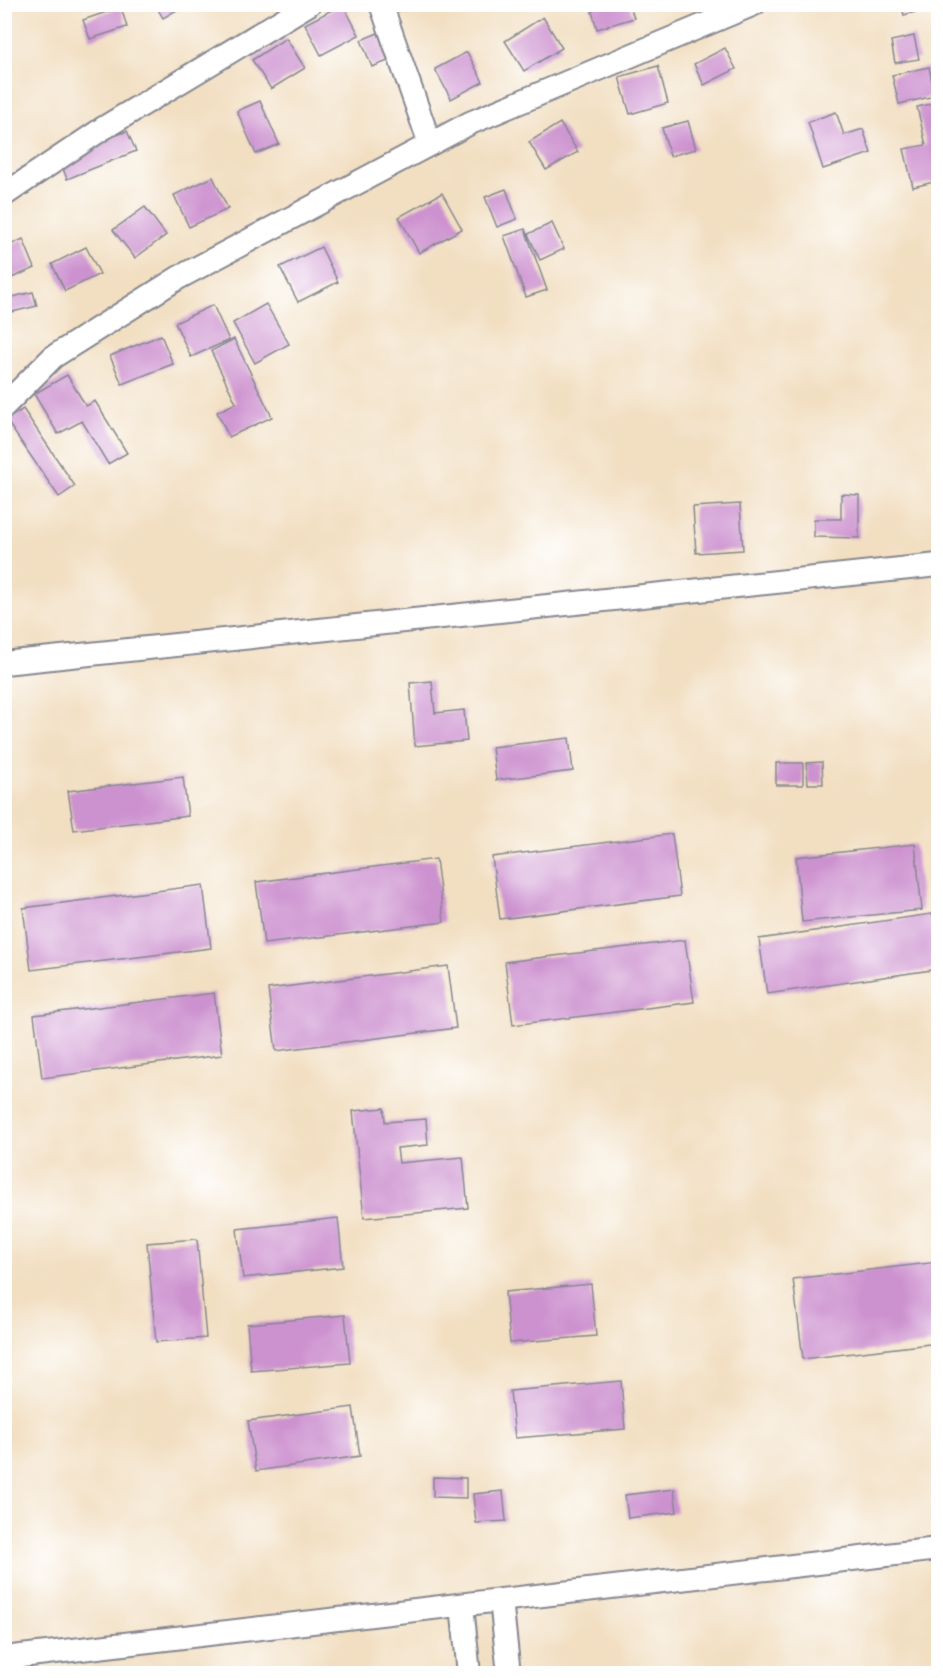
<svg xmlns="http://www.w3.org/2000/svg" width="943" height="1678" viewBox="0 0 943 1678" font-family="'IM FELL DW Pica',serif">
<rect width="100%" height="100%" fill="#fff"/>
<filter id="ink" filterUnits="userSpaceOnUse"><feTurbulence type="fractalNoise" baseFrequency=".0167" numOctaves="2"/><feDisplacementMap in="SourceGraphic" scale="12" xChannelSelector="R" yChannelSelector="G"/><feConvolveMatrix kernelMatrix="1 2 1 2 8 2 1 2 1" color-interpolation-filters="sRGB"/></filter>
<filter id="wash" filterUnits="userSpaceOnUse"><feTurbulence type="fractalNoise" baseFrequency=".008" numOctaves="4" result="noise"/><feDisplacementMap in="SourceGraphic" scale="24" xChannelSelector="R" yChannelSelector="G"/><feGaussianBlur stdDeviation="1.35" result="paint"/><feColorMatrix in="noise" values="0 0 0 0 0 0 0 0 0 0 0 0 0 0 0 0 0 1.4 0 .05"/><feComposite in="paint" operator="in"/></filter>
<g filter="url(#wash)">
<rect width="100%" height="100%" fill="#f2dfc2"/>
<g id="blocks">
<g fill="#cc91cf">
<polygon points="155,4 187,4 163,18"/>
<polygon points="343,4 359,35 321,55 305,24"/>
<polygon points="397,4 414,4 400,11"/>
<polygon points="590,4 629,4 634,18 597,29"/>
<polygon points="901,4 938,4 938,6 904,15"/>
<polygon points="121,7 127,27 90,39 83,20"/>
<polygon points="543,17 562,48 524,71 505,41"/>
<polygon points="938,31 938,57 937,57 932,32"/>
<polygon points="378,33 388,61 372,67 361,40"/>
<polygon points="914,36 919,59 895,63 891,41"/>
<polygon points="286,38 305,68 271,89 252,60"/>
<polygon points="725,48 736,69 704,85 694,64"/>
<polygon points="467,52 483,82 451,99 435,69"/>
<polygon points="658,66 668,103 630,114 619,77"/>
<polygon points="929,67 935,96 899,104 892,75"/>
<polygon points="260,101 279,144 256,154 237,111"/>
<polygon points="938,102 938,181 913,187 904,149 926,145 917,107"/>
<polygon points="836,112 844,135 863,129 871,153 823,169 808,122"/>
<polygon points="688,121 696,149 670,156 662,128"/>
<polygon points="560,123 578,152 546,170 529,142"/>
<polygon points="127,131 136,151 67,179 59,158"/>
<polygon points="213,177 228,209 189,227 174,195"/>
<polygon points="506,189 517,219 497,227 485,197"/>
<polygon points="442,193 462,229 419,253 399,217"/>
<polygon points="145,207 166,235 135,258 113,230"/>
<polygon points="552,223 564,249 540,260 528,234"/>
<polygon points="525,229 547,290 526,297 504,236"/>
<polygon points="23,239 35,268 7,280 4,275 4,248"/>
<polygon points="86,247 100,274 65,291 52,264"/>
<polygon points="321,247 338,282 298,302 280,267"/>
<polygon points="33,292 37,306 4,314 4,299"/>
<polygon points="266,304 289,344 255,363 233,323"/>
<polygon points="213,305 229,340 191,357 175,323"/>
<polygon points="161,335 173,364 122,384 110,356"/>
<polygon points="234,339 272,417 229,437 217,412 236,403 211,351"/>
<polygon points="67,375 86,406 95,401 127,453 108,464 82,421 58,434 34,394"/>
<polygon points="23,409 75,486 59,497 6,420"/>
<polygon points="841,494 859,495 859,538 814,537 814,519 841,519"/>
<polygon points="740,504 743,550 696,553 693,507"/>
<polygon points="432,681 435,713 464,710 467,741 415,746 410,683"/>
<polygon points="569,738 573,771 496,780 492,747"/>
<polygon points="822,762 823,784 808,784 806,763"/>
<rect x="776" y="763" width="27" height="22"/>
<polygon points="183,777 188,816 74,830 68,791"/>
<polygon points="672,834 680,896 500,919 492,857"/>
<polygon points="915,844 922,910 802,922 796,857"/>
<polygon points="436,859 444,922 264,944 256,882"/>
<polygon points="203,885 211,948 31,970 23,908"/>
<polygon points="938,913 938,969 767,994 759,939"/>
<polygon points="685,940 694,1002 513,1025 505,962"/>
<polygon points="448,966 456,1028 276,1051 268,989"/>
<polygon points="214,993 222,1055 42,1078 34,1015"/>
<polygon points="384,1108 385,1122 426,1119 428,1145 397,1148 399,1163 463,1157 468,1208 364,1218 353,1111"/>
<polygon points="338,1218 343,1267 243,1278 237,1229"/>
<polygon points="197,1239 206,1338 156,1342 147,1243"/>
<polygon points="938,1262 938,1343 803,1359 793,1279"/>
<polygon points="591,1284 596,1336 510,1343 505,1292"/>
<polygon points="345,1315 350,1363 251,1371 247,1324"/>
<polygon points="621,1381 625,1429 515,1438 510,1391"/>
<polygon points="353,1407 360,1456 256,1471 248,1421"/>
<polygon points="433,1477 466,1478 466,1498 433,1497"/>
<polygon points="674,1489 677,1512 628,1518 625,1495"/>
<polygon points="503,1491 506,1521 476,1523 473,1494"/>
</g>
</g>
</g>
<g filter="url(#ink)">
<use href="#blocks" fill-opacity="0" stroke="#868790" stroke-width="1.5"/>
<g fill="none" stroke-linecap="round" stroke-linejoin="round">
<defs>
<g id="street">
<polyline points="381,4 430,144"/>
<polyline points="4,195 102,129 309,4"/>
<polyline points="4,406 53,357 178,278 470,123 754,4"/>
<polyline points="4,663 938,565"/>
<polyline points="501,1600 509,1674"/>
<polyline points="462,1605 469,1674"/>
<polyline points="4,1658 938,1549"/>
</g>
</defs>
<use href="#street" stroke="#868790" stroke-width="26"/>
<use href="#street" stroke="#fff" stroke-width="22"/>
</g>
</g>
<rect width="943" height="1678" fill="none" stroke="#fff" stroke-width="24"/>
</svg>
